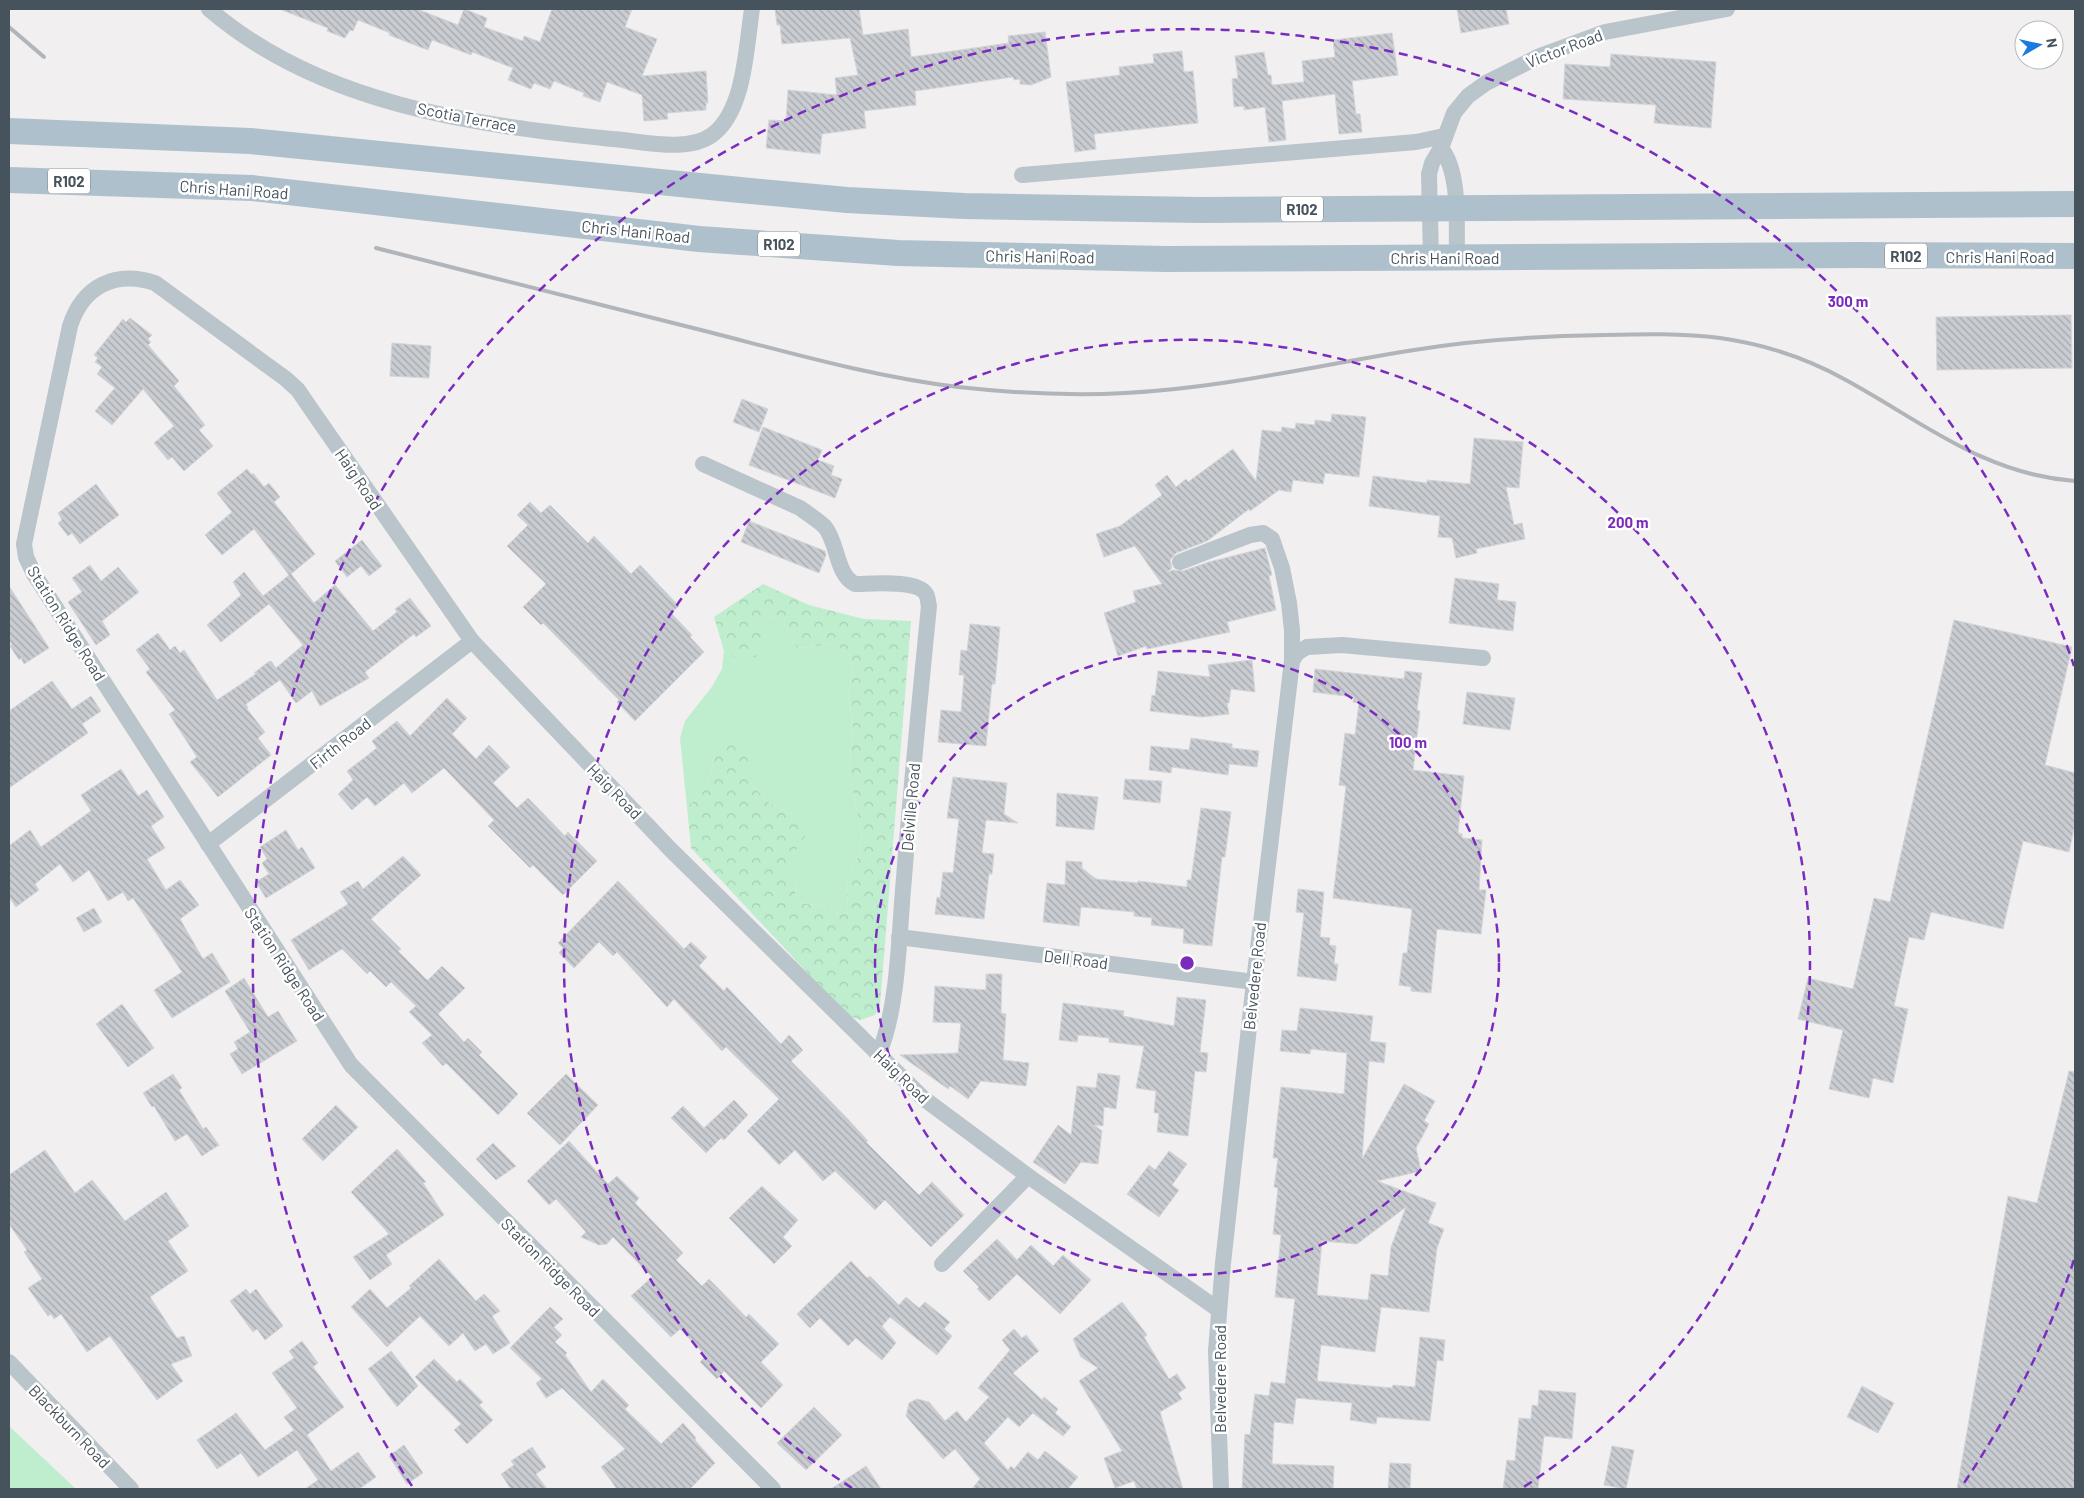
<svg xmlns="http://www.w3.org/2000/svg" width="2084" height="1498" viewBox="0 0 2084 1498" font-family="Barlow,sans-serif">
<defs>
<pattern id="forest-crowns" width="20" height="18" patternUnits="userSpaceOnUse" patternTransform="scale(1.25)"><rect width="20" height="18" fill="#beeece"/><path d="M2 6a3 3 0 1 1 6 0M12 15a3 3 0 1 1 6 0" fill="none" stroke="#a5ceb3"/></pattern>
<pattern id="building-back-hatch" width="6" height="6" patternUnits="userSpaceOnUse" patternTransform="scale(1.25)"><rect width="6" height="6" fill="#c9ccd1"/><path d="M-1 5l2 2M0 0l6 6M5-1l2 2" fill="none" stroke="#a5a8ad"/></pattern>
</defs>
<rect width="100%" height="100%" fill="#f1efef"/>
<g fill="#beeece">
<path d="M772 617 783 622 797 648 835 644 849 655 853 669 848 695 853 725 849 772 862 836 859 856 847 877 848 912 840 915 826 906 796 903 795 881 786 867 794 815 770 804 750 783 749 761 745 749 715 750C711 776 710 790 687 807L680 738 685 721 711 688 722 669 724 651 737 659 762 643V625Z"/>
<polygon points="9,1426 76,1489 9,1489"/>
</g>
<path fill="url(#forest-crowns)" d="M763 584 809 605 864 619 911 621 880 1005 875 1015 860 1020 847 1015 691 848 687 807C710 790 711 776 715 750 721 744 725 744 733 744 752 743 750 771 750 783L770 804 794 815 808 831 786 867 795 881 796 903 826 906 840 915 848 912 847 877 859 856 862 836 849 772 853 725 848 695 853 669 849 655 835 644 797 648 783 622 772 617 762 625V643L756 657 737 659 724 651 714 617Z"/>
<g fill="url(#building-back-hatch)" stroke="#d3d5da" fill-rule="evenodd">
<polygon points="282,9 417,9 458,25 464,9 487,18 484,27 523,41 524,36 540,42 552,9 632,9 625,27 657,39 642,76 706,71 708,103 706,103 706,110 667,113 668,119 644,121 642,95 607,82 600,102 583,96 584,93 554,81 550,89 534,83 531,89 508,80 513,68 472,52 471,55 432,40 428,50 389,35 390,33 358,20 353,31 350,30 345,38 327,31 328,28 282,10"/>
<polygon points="775,9 859,9 863,35 908,29 911,57 1009,43 1008,36 1045,32 1051,77 1031,85 1020,84 1020,79 1014,80 1013,77 915,91 916,105 864,111 866,128 822,134 820,154 766,148 769,120 786,121 788,90 837,95 835,78 858,75 850,38 782,44 780,25 777,25"/>
<polygon points="1457,9 1506,9 1509,24 1461,33"/>
<polygon points="1392,33 1398,75 1352,81 1356,114 1360,114 1362,132 1339,134 1335,94 1282,101 1286,140 1269,142 1265,107 1244,110 1244,106 1234,107 1232,79 1238,78 1235,56 1264,52 1268,75 1271,75 1272,85 1304,82 1302,61 1335,57 1333,40"/>
<polygon points="1182,51 1184,72 1193,71 1198,123 1094,134 1096,149 1075,152 1066,82 1120,75 1119,67 1154,63 1153,54"/>
<polygon points="1611,54 1716,62 1711,128 1654,123 1656,105 1563,99 1565,64 1610,67"/>
<polygon points="2071,315 2072,368 1937,370 1936,317"/>
<polygon points="130,318 152,335 148,339 151,342 148,345 179,381 174,386 205,425 199,430 213,446 184,471 172,457 168,460 154,443 174,426 143,389 112,425 95,411 115,388 97,374 102,367 95,362 98,358 94,355 123,319 126,322"/>
<polygon points="392,343 431,346 429,378 390,376"/>
<polygon points="742,399 768,409 759,432 733,422"/>
<polygon points="1332,414 1366,417 1359,477 1325,473 1323,484 1293,480 1291,492 1279,490 1250,511 1249,509 1207,541 1176,553 1170,560 1172,568 1167,572 1174,570 1183,571 1209,562 1265,548 1272,575 1269,576 1276,610 1227,622 1230,632 1147,649 1146,646 1118,656 1104,613 1136,602 1133,591 1162,584 1135,546 1104,557 1096,534 1120,526 1162,495 1155,485 1167,475 1176,487 1186,479 1188,482 1233,449 1256,481 1262,430 1281,432 1282,427 1295,429 1296,423 1315,425 1315,420 1331,422"/>
<polygon points="763,427 822,450 818,460 834,466 831,475 842,479 835,498 749,465"/>
<polygon points="1474,438 1523,442 1519,488 1506,487 1514,525 1522,523 1525,539 1476,549 1477,553 1456,558 1452,538 1438,537 1440,516 1369,506 1373,476 1427,483 1427,480 1470,484"/>
<polygon points="247,469 252,475 253,473 264,487 269,483 280,497 274,502 315,554 291,574 314,603 335,585 373,631 397,612 395,609 410,598 431,626 416,637 414,634 365,672 369,678 320,706 312,691 296,703 280,680 246,704 248,708 247,709 265,732 258,738 271,755 218,797 190,762 197,757 169,714 175,710 146,672 150,669 136,650 158,633 170,650 175,646 180,653 184,650 217,700 256,674 254,673 268,662 271,661 276,668 303,645 269,604 221,642 207,625 241,595 233,582 244,572 263,596 289,575 254,529 222,555 205,535 232,512 217,493"/>
<polygon points="96,484 119,515 80,544 72,533 68,536 58,523 62,520 58,513"/>
<polygon points="530,502 541,513 550,505 588,543 594,536 631,574 640,565 679,606 671,613 692,635 690,637 704,652 635,721 617,702 619,700 543,623 541,625 523,607 546,584 507,546 528,525 517,515"/>
<polygon points="749,521 825,551 826,555 819,573 741,542"/>
<polygon points="362,540 382,566 369,576 361,566 347,577 335,561"/>
<polygon points="90,565 101,581 118,567 139,592 102,621 110,635 96,645 68,602 82,592 72,578"/>
<polygon points="1455,578 1499,584 1497,600 1516,602 1513,631 1449,623"/>
<polygon points="9,586 49,648 24,664 21,658 19,660 10,646 12,644 9,640"/>
<polygon points="1954,620 2072,647 2045,765 2075,773 2075,824 2069,852 2023,841 2003,929 1931,912 1924,940 1909,937 1894,1006 1908,1009 1893,1083 1873,1078 1869,1098 1829,1089 1843,1030 1798,1019 1808,978 1853,989 1874,898 1890,902"/>
<polygon points="970,624 1000,627 995,684 992,684 986,746 938,742 941,710 961,712 964,675 959,675 961,650 967,651"/>
<polygon points="1252,660 1255,692 1231,689 1229,703 1227,703 1229,714 1202,717 1150,711 1152,695 1155,696 1158,671 1210,677 1208,665"/>
<polygon points="1315,669 1404,679 1405,671 1422,673 1417,710 1420,711 1413,770 1464,776 1458,833 1462,834 1462,838 1482,840 1479,890 1486,890 1481,934 1437,929 1431,993 1411,991 1411,987 1399,985 1403,953 1407,953 1412,909 1333,898 1346,786 1339,785 1345,733 1355,735 1359,703 1353,702 1354,697 1313,692"/>
<polygon points="52,681 72,709 91,696 101,711 82,724 88,733 9,788 9,711"/>
<polygon points="1467,692 1515,698 1510,730 1463,724"/>
<polygon points="447,698 467,718 452,734 476,759 489,745 510,767 493,783 517,808 528,798 565,836 568,832 597,861 563,895 533,865 530,868 488,826 494,820 444,768 412,793 404,783 375,806 367,797 352,810 338,794 353,780 347,771 377,748 372,741 397,721 410,736"/>
<polygon points="1191,738 1232,744 1232,748 1259,751 1257,767 1229,764 1228,775 1172,767 1171,773 1149,770 1151,746 1189,750"/>
<polygon points="121,769 138,796 147,790 164,817 151,826 165,848 147,859 166,890 180,880 199,905 180,919 203,959 212,953 230,982 172,1018 154,990 182,972 133,898 128,901 123,892 108,901 89,870 73,882 60,864 35,884 39,890 16,907 9,897 9,846 30,830 41,847 91,811 81,795"/>
<polygon points="953,777 1007,783 1004,814 1018,823 986,820 982,853 994,854 992,874 989,874 984,919 935,914 937,897 940,898 943,872 953,873 959,819 947,818"/>
<polygon points="1125,779 1162,781 1160,803 1123,799"/>
<polygon points="1057,793 1098,797 1094,830 1056,826"/>
<polygon points="1201,808 1231,812 1225,857 1222,857 1212,946 1183,943 1184,929 1151,925 1152,918 1134,916 1134,912 1081,907 1079,926 1043,922 1047,883 1065,885 1066,861 1082,862 1082,868 1096,879 1138,883 1138,881 1187,887 1187,880 1191,880"/>
<polygon points="286,830 298,850 302,847 315,868 266,898 256,882 269,874 262,863 267,859 260,847"/>
<polygon points="403,856 421,875 371,919 401,949 398,951 426,979 428,980 442,966 465,988 438,1014 464,1042 468,1038 482,1052 479,1055 518,1094 498,1115 446,1063 443,1066 422,1043 432,1035 409,1012 416,1006 391,982 386,987 370,971 367,974 342,949 309,970 291,940 348,904 340,892 358,881 363,889"/>
<polygon points="618,881 684,949 691,942 707,957 699,966 724,991 727,987 781,1044 789,1035 803,1050 791,1061 846,1117 868,1141 866,1142 919,1195 932,1182 964,1215 931,1247 885,1200 875,1210 835,1171 823,1181 795,1150 779,1165 747,1131 779,1099 726,1047 722,1051 674,999 667,1007 617,952 613,956 599,942 574,968 559,953 563,948 558,943"/>
<polygon points="1298,889 1324,892 1320,937 1330,938 1329,945 1336,946 1334,964 1338,964 1336,981 1297,976 1304,913 1296,912"/>
<polygon points="94,908 102,922 84,932 76,918"/>
<polygon points="986,974 1002,974 1001,1013 1006,1014 1003,1060 1029,1063 1026,1086 981,1081 968,1099 950,1086 948,1089 900,1055 958,1053 961,1023 933,1022 935,986 986,990"/>
<polygon points="244,978 268,1017 278,1011 297,1041 242,1074 230,1054 238,1049 234,1042 250,1032 225,991"/>
<polygon points="1177,997 1206,1000 1200,1052 1208,1053 1206,1072 1195,1071 1188,1136 1157,1132 1159,1113 1154,1113 1156,1091 1136,1088 1144,1046 1109,1042 1109,1038 1078,1035 1077,1042 1059,1040 1063,1003 1124,1011 1123,1016 1174,1026"/>
<polygon points="122,1004 154,1048 128,1067 96,1024"/>
<path d="M1300 1008 1373 1016 1370 1041 1386 1043 1384 1063 1369 1061 1362 1159 1404 1084 1435 1101 1424 1121 1429 1124 1416 1148 1421 1171 1377 1181 1436 1203 1428 1223 1444 1229 1437 1248 1429 1312 1381 1307 1375 1352 1321 1345 1317 1381 1392 1388 1393 1385 1415 1387 1420 1337 1445 1340 1443 1361 1437 1360 1430 1421 1377 1417 1376 1424 1350 1420 1352 1403 1296 1398 1293 1424 1274 1422 1272 1464 1334 1466 1333 1489H1242L1245 1434 1250 1435 1255 1394 1269 1396 1271 1382 1285 1384 1295 1299 1275 1297 1281 1235 1273 1234 1278 1188 1274 1187 1278 1158H1273L1281 1087 1344 1094 1347 1053 1311 1049 1310 1054 1280 1051 1282 1030 1297 1031ZM1406 1207 1391 1247 1388 1276 1371 1274 1368 1300 1317 1295 1322 1241 1357 1244Z"/>
<polygon points="2069,1071 2075,1072 2075,1489 1957,1489 2008,1196 2037,1203"/>
<polygon points="1098,1073 1120,1076 1116,1109 1104,1107 1103,1126 1094,1125 1102,1131 1098,1164 1081,1162 1065,1184 1033,1162 1058,1125 1071,1135 1077,1086 1096,1088"/>
<polygon points="173,1074 182,1088 179,1090 203,1129 206,1127 219,1145 202,1156 187,1134 175,1141 154,1106 152,1107 143,1093"/>
<polygon points="566,1074 598,1105 560,1145 527,1113"/>
<polygon points="734,1100 748,1115 724,1140 721,1138 706,1153 671,1118 683,1106 704,1128"/>
<polygon points="336,1105 358,1127 323,1161 302,1139"/>
<polygon points="569,1141 608,1184 617,1176 639,1198 635,1203 683,1253 676,1260 702,1286 709,1279 746,1317 749,1314 779,1344 761,1362 783,1385 761,1408 724,1371 717,1379 700,1362 706,1356 680,1329 671,1337 631,1296 652,1277 613,1237 607,1244 599,1245 581,1237 586,1232 556,1199 549,1205 527,1181"/>
<polygon points="493,1143 516,1166 496,1180 476,1159"/>
<polygon points="397,1149 426,1182 423,1183 444,1215 386,1255 392,1264 370,1280 353,1257 389,1234 351,1192"/>
<polygon points="45,1150 75,1193 92,1180 125,1221 166,1192 189,1226 168,1241 188,1271 150,1297 177,1338 184,1336 192,1356 171,1364 183,1381 157,1400 110,1336 87,1352 61,1314 54,1319 51,1314 48,1316 28,1288 42,1279 24,1252 27,1250 9,1224 9,1175"/>
<polygon points="1169,1151 1187,1164 1172,1185 1179,1190 1159,1217 1127,1194 1149,1165 1155,1170"/>
<polygon points="762,1186 798,1220 783,1237 792,1246 774,1264 729,1218"/>
<polygon points="997,1239 1017,1260 1031,1245 1053,1266 1063,1255 1091,1280 1060,1314 1017,1274 989,1301 977,1289 979,1287 963,1271"/>
<polygon points="439,1259 476,1301 484,1294 500,1311 492,1316 510,1343 493,1354 486,1344 475,1351 463,1333 449,1346 420,1316 387,1347 351,1307 370,1289 387,1308 411,1288 409,1286"/>
<polygon points="851,1261 867,1278 870,1276 899,1305 906,1297 919,1308 925,1302 950,1322 944,1329 952,1336 937,1355 890,1317 882,1326 896,1343 882,1360 856,1338 848,1346 820,1318 810,1328 797,1314"/>
<polygon points="246,1289 250,1294 256,1289 283,1326 265,1340 257,1329 253,1332 230,1301"/>
<polygon points="1122,1302 1147,1335 1144,1337 1169,1379 1177,1374 1186,1388 1178,1393 1182,1399 1160,1412 1183,1489 1137,1489 1134,1481 1115,1488 1104,1458 1122,1451 1079,1381 1098,1368 1081,1357 1073,1339"/>
<polygon points="550,1307 563,1319 554,1327 562,1335 555,1342 567,1353 565,1355 591,1392 603,1379 629,1405 625,1409 661,1444 683,1423 696,1438 695,1440 715,1463 690,1489 617,1489 601,1467 625,1449 562,1388 546,1398 536,1383 542,1379 510,1348"/>
<polygon points="1014,1329 1022,1338 1026,1335 1039,1351 1013,1373 1042,1400 1044,1397 1058,1409 1055,1413 1071,1427 1063,1436 1033,1413 1019,1427 1008,1417 984,1443 1008,1470 1011,1466 1014,1469 1028,1452 1038,1460 1045,1451 1078,1477 1068,1489 972,1489 980,1479 955,1449 943,1459 906,1416 909,1403 917,1399 929,1402 945,1421 957,1411 966,1422 989,1397 978,1388 1010,1350 1002,1340"/>
<polygon points="302,1341 318,1363 313,1367 344,1407 307,1435 331,1471 358,1452 376,1477 359,1489 305,1489 318,1480 297,1450 258,1477 241,1453 217,1469 197,1440 236,1413 265,1450 294,1430 284,1417 297,1408 272,1373 294,1358 289,1351"/>
<polygon points="391,1351 418,1386 397,1407 368,1369"/>
<polygon points="434,1359 457,1382 460,1379 483,1402 479,1405 493,1420 467,1444 454,1430 461,1424 415,1377"/>
<polygon points="1862,1386 1894,1403 1878,1433 1847,1417"/>
<polygon points="1539,1390 1576,1393 1572,1439 1544,1436 1538,1489 1503,1489 1507,1460 1515,1461 1519,1418 1531,1419 1532,1405 1538,1406"/>
<polygon points="814,1407 842,1435 806,1470 777,1443"/>
<polygon points="404,1445 423,1473 407,1484 389,1456"/>
<polygon points="1612,1446 1634,1450 1626,1489 1604,1485"/>
<polygon points="532,1447 546,1467 536,1474 547,1489 511,1489 501,1474 514,1465 511,1461"/>
<polygon points="1390,1463 1411,1464 1410,1489 1388,1489"/>
<polygon points="866,1466 881,1489 831,1489"/>
</g>
<g fill="none" stroke-linecap="round" stroke-linejoin="round">
<g stroke="#bac4cb" stroke-width="16">
<path d="M209 9C319 104 472 125 612 139 642 141 687 153 712 135 745 111 746 47 752 9"/>
<path d="M1441 148C1461 174 1456 224 1457 257"/>
<polyline points="1022,175 1416,142 1444,136"/>
<polyline points="1431,257 1429,174 1432,163 1441,148 1454,113 1468,96 1486,83 1540,56 1605,32 1727,9"/>
<path d="M703 464 800 508C808 514 818 520 825 527 838 543 836 575 855 584 871 584 917 579 926 594 928 597 928 603 929 606 920 697 911 787 904 878 899 930 899 1006 879 1053"/>
<polyline points="1180,562 1250,535 1263,533 1272,539 1282,568 1289,603 1292,630 1292,661"/>
<polyline points="208,844 472,641"/>
<polyline points="899,937 1254,982"/>
<polyline points="942,1264 1028,1176"/>
<polyline points="9,1362 131,1489"/>
<path d="M773 1489 351 1065 34 574 26 557 24 544 70 326C83 286 115 270 155 283L286 379 298 390 311 409 472 641 670 849 923 1098 1028 1176 1219 1310"/>
<polyline points="1221,1489 1216,1351 1223,1263 1254,982 1292,661 1297,653 1307,647 1342,645 1483,658"/>
</g>
<g stroke="#afc0cd" stroke-width="26">
<polyline points="9,131 250,141 730,189 847,200 964,206 1200,210 2075,204"/>
<polyline points="9,180 252,188 699,239 898,253 1166,259 1857,255 2075,256"/>
</g>
<g stroke="#b1b4b9" stroke-width="4">
<polyline points="9,27 44,57"/>
<path d="M376 248C487 276 598 305 709 332 791 353 874 377 958 387 1013 393 1070 396 1125 393 1226 388 1322 364 1421 349 1482 339 1544 336 1605 335 1643 334 1682 333 1720 338 1763 344 1806 358 1844 379 1922 421 1982 474 2075 481"/>
</g>
</g>
<g fill="none" stroke="#7b2cbf" stroke-width="2.5" stroke-dasharray="9 6">
<circle cx="1187" cy="963" r="312"/>
<path d="M852 1488A623 623 0 1 1 1522 1488"/>
<path d="M2074 1260A935 935 0 0 1 1962 1486M412 1486A935 935 0 1 1 2074 666"/>
</g>
<g text-anchor="middle" dominant-baseline="central" stroke-width="5" stroke-linejoin="round" paint-order="stroke">
<g fill="#fff" stroke="#7e878d" stroke-width="1">
<rect x="48" y="168.5" width="42" height="25" rx="4"/>
<rect x="1281" y="196.5" width="42" height="25" rx="4"/>
<rect x="758" y="231.5" width="42" height="25" rx="4"/>
<rect x="1885" y="243.5" width="42" height="25" rx="4"/>
</g>
<g font-size="15" font-weight="bold" fill="#47535c">
<text x="69" y="181">R102</text>
<text x="1302" y="209">R102</text>
<text x="779" y="244">R102</text>
<text x="1906" y="256">R102</text>
</g>
<g font-size="16" fill="#47535c" stroke="#fff">
<text transform="translate(1564 48) rotate(-21)">Victor Road</text>
<text transform="translate(467 117) rotate(11)">Scotia Terrace</text>
<text transform="translate(234 189) rotate(4)">Chris Hani Road</text>
<text transform="translate(636 231) rotate(6)">Chris Hani Road</text>
<text transform="translate(1040 256) rotate(1)">Chris Hani Road</text>
<text x="2000" y="256">Chris Hani Road</text>
<text x="1445" y="257">Chris Hani Road</text>
<text transform="translate(359 479) rotate(56)">Haig Road</text>
<text transform="translate(67 623) rotate(58)">Station Ridge Road</text>
<text transform="translate(340 743) rotate(-38)">Firth Road</text>
<text transform="translate(615 791) rotate(46)">Haig Road</text>
<text transform="translate(910 807) rotate(-85)">Delville Road</text>
<text transform="translate(1076 959) rotate(7)">Dell Road</text>
<text transform="translate(285 964) rotate(57)">Station Ridge Road</text>
<text transform="translate(1254 976) rotate(-84)">Belvedere Road</text>
<text transform="translate(902 1076) rotate(44)">Haig Road</text>
<text transform="translate(551 1267) rotate(45)">Station Ridge Road</text>
<text transform="translate(1219 1379) rotate(-90)">Belvedere Road</text>
<text transform="translate(70 1426) rotate(46)">Blackburn Road</text>
</g>
</g>
<circle cx="1187" cy="963" r="8" fill="#7b2cbf" stroke="#fff" stroke-width="2.5"/>
<g font-size="15" text-anchor="middle" font-weight="bold" fill="#7b2cbf" stroke="#fff" stroke-width="5" stroke-linejoin="round" paint-order="stroke">
<text x="1848" y="307">300 m</text>
<text x="1628" y="528">200 m</text>
<text x="1408" y="748">100 m</text>
</g>
<rect width="2084" height="1498" fill="none" stroke="#47535c" stroke-width="20"/>
<g transform="translate(2039 45) rotate(81)"><circle r="24" fill="#ffffff" stroke="#b5babe"/>
<path d="M0-4L9 19L0 12L-9 19Z" fill="#1c7ade"/>
<text y="-8" font-size="14" font-weight="bold" text-anchor="middle" fill="#47535c">N</text>
</g>
</svg>
